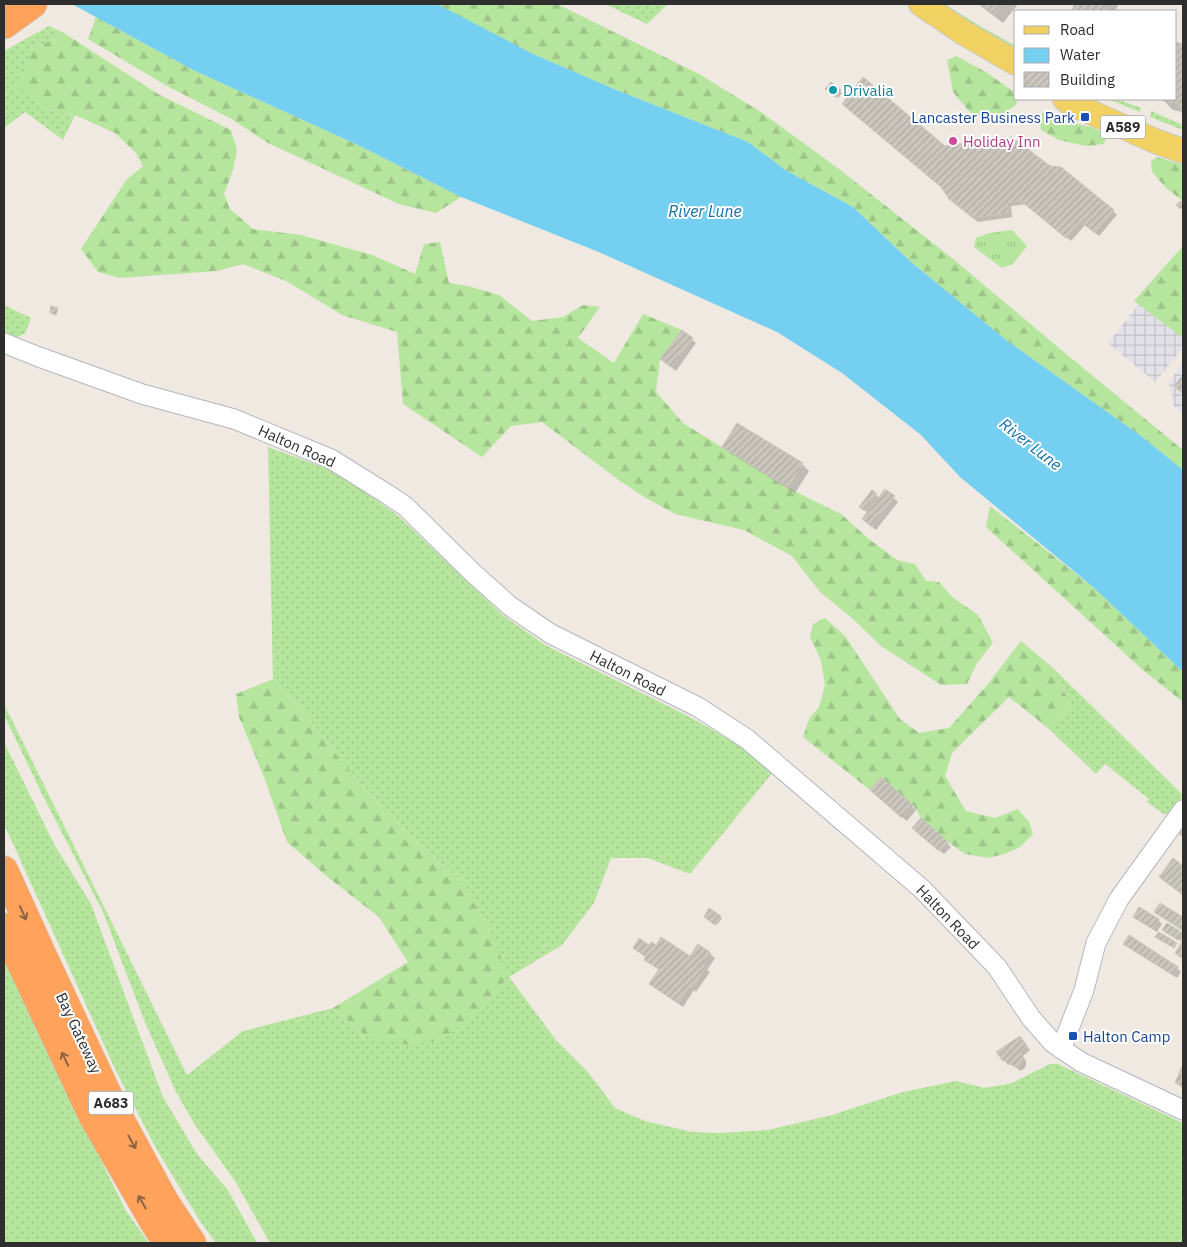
<svg xmlns="http://www.w3.org/2000/svg" width="1187" height="1247" viewBox="0 0 1187 1247" font-family="'IBM Plex Sans',sans-serif">
<defs>
<pattern id="industrial-grid" width="8" height="8" patternUnits="userSpaceOnUse" patternTransform="scale(1.25)"><rect width="8" height="8" fill="#e3e1e8"/><path d="M0 4h8M4 0v8" fill="none" stroke="#c3c1c7"/></pattern>
<pattern id="grass-dots" width="8" height="8" patternUnits="userSpaceOnUse" patternTransform="scale(1.25)"><rect width="8" height="8" fill="#b6e59e"/><path d="M2 2h.1M6 6h.1" fill="none" stroke="#9dc588" stroke-width="1.8" stroke-linecap="round"/></pattern>
<pattern id="forest-firs" width="22" height="20" patternUnits="userSpaceOnUse" patternTransform="scale(1.25)"><rect width="22" height="20" fill="#b6e59e"/><path d="M5 1l3.5 6h-7zM16 11l3.5 6h-7z" fill="#9dc588"/></pattern>
<pattern id="park-tufts" width="24" height="20" patternUnits="userSpaceOnUse" patternTransform="scale(1.25)"><rect width="24" height="20" fill="#b6e59e"/><path d="M3 7l-1-3M5 7V3M7 7l1-3M15 17l-1-3M17 17v-4M19 17l1-3" fill="none" stroke="#9dc588"/></pattern>
<pattern id="building-hatch" width="6" height="6" patternUnits="userSpaceOnUse" patternTransform="scale(1.25)"><rect width="6" height="6" fill="#cbc7bf"/><path d="M-1 1l2-2M0 6l6-6M5 7l2-2" fill="none" stroke="#afaba4"/></pattern>
</defs>
<rect width="100%" height="100%" fill="#efe9e1"/>
<g fill="url(#industrial-grid)">
<polygon points="1139,304 1183,338 1183,348 1155,382 1108,343"/>
<polygon points="1183,362 1183,414 1174,406 1169,383"/>
</g>
<g fill="url(#grass-dots)">
<polygon points="605,4 668,4 647,24"/>
<polygon points="938,4 945,4 980,26 1016,46 1016,53"/>
<polygon points="49,26 64,33 32,50 46,109 75,115 63,140 25,112 4,128 4,51"/>
<polygon points="1108,99 1116,99 1141,108 1140,112"/>
<polygon points="1151,111 1183,125 1183,130 1150,117"/>
<polygon points="4,305 31,318 25,334 22,334 21,336 16,337 4,332"/>
<polygon points="268,447 336,472 396,514 504,616 545,645 688,716 739,745 773,772 690,874 648,858 611,858 594,903 562,945 509,977 556,1040 588,1072 615,1108 645,1121 692,1132 719,1133 768,1130 832,1115 903,1092 956,1081 985,1088 1012,1083 1050,1064 1058,1064 1183,1123 1183,1243 270,1243 235,1181 195,1125 176,1092 144,1020 103,912 43,796 4,715 4,704 187,1075 243,1031 333,1008 366,1036 493,936 461,880 408,834 347,768 305,714 273,679"/>
<polygon points="1053,668 1183,795 1183,798 1171,813 1164,814 1147,802 1149,799 1105,764 1096,774 1049,729 1071,706"/>
<polygon points="4,742 54,844 91,904 163,1097 197,1154 228,1190 257,1243 216,1243 200,1221 157,1150 116,1071 4,824"/>
<polygon points="4,957 64,1085 126,1211 149,1243 4,1243"/>
</g>
<g fill="url(#forest-firs)">
<polygon points="434,4 557,4 699,74 761,112 839,169 953,259 1071,358 1183,450 1183,470 1141,436 1006,340 911,262 853,207 787,171 748,142 614,89 531,53"/>
<polygon points="96,17 193,70 360,146 461,197 436,213 399,204 268,143 230,118 167,86 88,39"/>
<polygon points="64,33 158,94 231,130 237,150 233,170 224,194 230,209 253,229 301,235 372,255 415,274 424,244 440,242 449,283 468,286 499,295 532,321 563,317 583,305 600,307 578,338 614,363 643,314 682,330 660,359 656,392 683,423 788,488 841,514 870,540 897,560 915,564 926,581 939,582 952,597 978,615 993,643 977,663 967,684 941,685 881,646 853,619 820,592 792,556 744,530 675,514 646,498 620,481 542,422 511,426 482,457 403,404 397,332 342,315 286,281 243,264 217,271 120,278 98,272 81,249 127,179 143,166 136,153 115,133 75,115 46,109 14,86 32,50"/>
<polygon points="956,56 986,72 1014,92 1017,104 1003,114 973,116 953,92 947,60"/>
<polygon points="1045,112 1059,119 1094,128 1107,136 1104,144 1086,146 1059,140 1041,130 1039,115"/>
<polygon points="1157,157 1183,165 1183,201 1166,188 1152,172 1151,161"/>
<polygon points="1183,246 1183,338 1134,301"/>
<polygon points="990,506 1093,587 1183,672 1183,702 1144,671 986,527"/>
<polygon points="825,618 845,636 900,719 919,733 949,728 987,685 1021,641 1053,668 1071,706 1049,729 1009,697 952,753 945,776 966,811 995,818 1018,809 1029,822 1033,834 1020,847 1004,854 988,858 965,854 948,842 921,818 913,805 881,777 870,790 803,737 809,719 819,707 825,685 821,660 810,637 813,624"/>
<polygon points="273,679 305,714 347,768 408,834 461,880 493,936 508,977 479,1012 440,1040 408,1045 366,1036 333,1008 408,962 379,917 330,879 287,842 264,777 239,717 236,694"/>
</g>
<polygon fill="url(#park-tufts)" points="1012,230 1027,246 1013,264 1002,268 974,247 976,238 990,233"/>
<polygon fill="#75cff0" points="72,4 434,4 441,6 531,53 614,89 748,142 787,171 853,207 911,262 1006,340 1141,436 1183,470 1183,672 1093,587 960,477 921,435 842,373 777,332 601,253 461,197 360,146 193,70"/>
<g fill="#0003">
<polygon points="978,4 1018,4 1003,23"/>
<polygon points="1076,4 1118,4 1116,11 1073,11"/>
<polygon points="1176,44 1183,45 1183,112 1173,110 1164,101 1164,99 1176,99"/>
<polygon points="831,84 842,93 838,98 827,89"/>
<polygon points="945,147 1113,211 1117,215 1099,236 1085,225 1071,241 1027,204 1011,206 1012,217 978,222 955,203"/>
<polygon points="683,332 696,343 676,371 666,363"/>
<polygon points="737,424 802,464 809,471 795,493 730,453 724,447"/>
<polygon points="885,490 898,502 876,530 867,523 868,513 861,507 872,492 879,498"/>
<polygon points="881,779 916,810 907,821 875,794"/>
<polygon points="918,832 947,843 951,847 944,854"/>
<polygon points="1161,904 1183,918 1183,931 1160,916 1156,912"/>
<polygon points="720,917 722,918 717,925 707,919"/>
<polygon points="1134,917 1158,920 1162,924 1157,932 1139,921"/>
<polygon points="1166,932 1182,934 1183,936 1181,941"/>
<polygon points="699,946 715,958 707,970 710,972 696,992 694,990 683,1007 655,988 660,970 650,964 646,959 647,958 634,948 650,947 690,958"/>
<polygon points="1129,948 1177,968 1181,972 1177,978"/>
<polygon points="1020,1037 1030,1050 1023,1056 1026,1061 1026,1065 1024,1069 1020,1071 1011,1063 1008,1065 998,1052"/>
<polygon points="1183,1067 1183,1089 1177,1083"/>
</g>
<g fill="url(#building-hatch)" stroke="#cbc5ba">
<polygon points="979,4 1002,4 993,15"/>
<polygon points="1074,4 1107,4 1104,11 1072,11"/>
<polygon points="1176,42 1183,44 1183,112 1181,112 1179,103 1163,101 1163,99 1176,99"/>
<polygon points="863,77 945,146 1012,137 1050,166 1061,167 1114,210 1095,233 1080,221 1066,238 1021,201 1007,203 1009,213 973,218 949,199 941,187 842,104"/>
<polygon points="831,82 841,90 835,97 825,89"/>
<polygon points="1180,201 1183,203 1183,206 1181,209 1176,205"/>
<polygon points="51,306 58,308 56,315 50,313"/>
<polygon points="682,330 693,338 671,367 660,359"/>
<polygon points="1183,375 1183,394 1174,386"/>
<polygon points="737,423 803,463 788,488 722,447"/>
<polygon points="885,489 895,496 872,527 862,519"/>
<polygon points="872,490 877,494 865,511 859,507"/>
<polygon points="881,777 913,805 902,818 870,790"/>
<polygon points="921,818 948,842 939,851 912,828"/>
<polygon points="1183,824 1183,837 1177,832"/>
<polygon points="1173,858 1183,866 1183,895 1159,877"/>
<polygon points="1160,903 1183,917 1183,930 1154,912"/>
<polygon points="1139,907 1159,919 1153,929 1133,917"/>
<polygon points="709,908 721,916 715,925 704,917"/>
<polygon points="1167,923 1183,933 1178,940 1162,930"/>
<polygon points="1159,932 1177,943 1174,948 1155,937"/>
<polygon points="1129,935 1178,967 1173,975 1123,944"/>
<polygon points="661,937 690,956 698,944 711,953 703,965 706,967 692,989 689,987 678,1003 649,984 659,969 644,960 646,957 633,948 639,938 649,945 651,942 656,945"/>
<polygon points="1183,940 1183,959 1175,953"/>
<polygon points="1020,1036 1027,1046 1020,1051 1022,1055 1022,1060 1020,1065 1015,1067 1010,1064 1006,1059 1003,1061 996,1052"/>
<polygon points="1183,1064 1183,1086 1175,1083"/>
</g>
<g fill="none" stroke-linecap="round" stroke-linejoin="round">
<defs>
<g id="minor">
<polyline points="4,343 39,357 142,394 234,419 331,459 387,494 405,506 473,573 510,606 551,634 698,707 747,739 922,889 997,967 1031,1018 1053,1043 1081,1062 1183,1110"/>
<polyline points="1061,1049 1084,990 1096,943 1119,899 1183,810"/>
</g>
<g id="major">
<polyline points="921,4 964,33 1016,63"/>
<polyline points="1065,99 1070,103 1155,141 1183,151"/>
</g>
<g id="highway">
<polyline points="4,25 33,4"/>
<polyline points="4,870 43,956 115,1110 165,1202 192,1243"/>
<polyline points="4,927 93,1117 153,1221 167,1243"/>
</g>
</defs>
<use href="#minor" stroke="#b4b7c1" stroke-width="21"/>
<use href="#major" stroke="#c9c9c9" stroke-width="26"/>
<use href="#highway" stroke="#c9c9c9" stroke-width="29"/>
<use href="#minor" stroke="#fff" stroke-width="19"/>
<use href="#major" stroke="#f2d163" stroke-width="24"/>
<use href="#highway" stroke="#ffa35c" stroke-width="28"/>
</g>
<defs><path id="oneway-shaft" d="M-6 0H5M1.5-3L5.5 0L1.5 3" fill="none" stroke-width="1.6" stroke-linecap="round" stroke-linejoin="round" transform="scale(1.25)"/></defs>
<g stroke="#8c6343">
<use href="#oneway-shaft" transform="translate(23 913) rotate(66)"/>
<use href="#oneway-shaft" transform="translate(65 1059) rotate(-115)"/>
<use href="#oneway-shaft" transform="translate(132 1142) rotate(61)"/>
<use href="#oneway-shaft" transform="translate(142 1202) rotate(-120)"/>
</g>
<circle fill="#0f9aa8" stroke="#fff" stroke-width="2" cx="833" cy="90" r="5"/>
<g fill="#1a4fb4" stroke="#fff" stroke-width="2">
<rect x="1080" y="112" width="10" height="10" rx="2.5"/>
<rect x="1068" y="1031" width="10" height="10" rx="2.5"/>
</g>
<circle fill="#d1479c" stroke="#fff" stroke-width="2" cx="953" cy="141" r="5"/>
<g text-anchor="middle" dominant-baseline="central" stroke-width="4" stroke-linejoin="round" paint-order="stroke">
<g fill="#fff" stroke="#6d6d6d" stroke-width="1">
<rect x="1100.5" y="115.5" width="45" height="23" rx="4"/>
<rect x="88.5" y="1091.5" width="45" height="23" rx="4"/>
</g>
<g font-size="14" font-weight="bold" fill="#2e2e2e">
<text x="1123" y="127">A589</text>
<text x="111" y="1103">A683</text>
</g>
<g font-size="15" fill="#0d838f" stroke="#fff" text-anchor="start">
<text x="843" y="90">Drivalia</text>
</g>
<g font-size="15" fill="#164399" stroke="#fff" text-anchor="end">
<text x="1075" y="117">Lancaster Business Park</text>
<text x="1083" y="1036" text-anchor="start">Halton Camp</text>
</g>
<g font-size="15" fill="#b23c85" stroke="#fff" text-anchor="start">
<text x="963" y="141">Holiday Inn</text>
</g>
<g font-size="15" fill="#2e2e2e" stroke="#fff">
<text transform="translate(297 446) rotate(24)">Halton Road</text>
<text transform="translate(628 673) rotate(27)">Halton Road</text>
<text transform="translate(948 917) rotate(46)">Halton Road</text>
<text transform="translate(79 1033) rotate(65)">Bay Gateway</text>
</g>
<g font-size="16" font-style="italic" fill="#0d6fa3" stroke="#fff">
<text x="705" y="211">River Lune</text>
<text transform="translate(1031 444) rotate(38)">River Lune</text>
</g>
</g>
<rect width="1187" height="1247" fill="none" stroke="#2e2e2e" stroke-width="10"/>
<rect x="1014" y="10" width="162" height="90" fill="#ffffff" stroke="#ababab"/>
<rect x="1024" y="26" width="25" height="8" fill="#f2d163" stroke="#ababab"/>
<text x="1060" y="35" font-size="15" fill="#2e2e2e">Road</text>
<rect x="1024" y="48" width="25" height="15" fill="#75cff0" stroke="#ababab"/>
<text x="1060" y="60" font-size="15" fill="#2e2e2e">Water</text>
<rect x="1024" y="72" width="25" height="15" fill="url(#building-hatch)" stroke="#ababab"/>
<text x="1060" y="85" font-size="15" fill="#2e2e2e">Building</text>
</svg>
